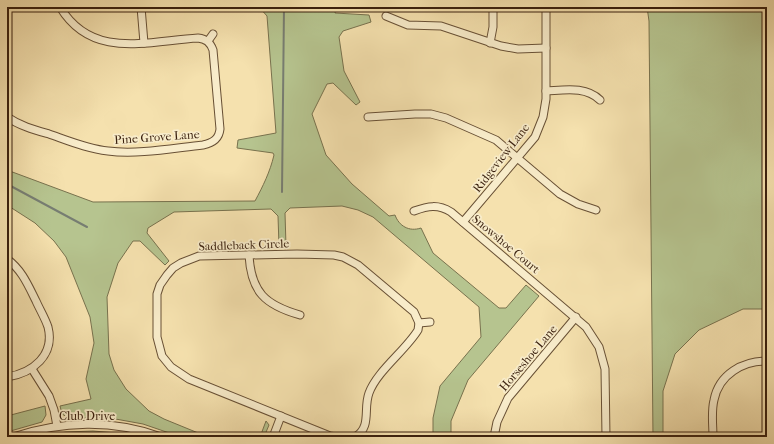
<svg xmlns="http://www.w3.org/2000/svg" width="774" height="444" viewBox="0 0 774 444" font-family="'IM FELL French Canon',serif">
<rect width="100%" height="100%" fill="#f5e1ae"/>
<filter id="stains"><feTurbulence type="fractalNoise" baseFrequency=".005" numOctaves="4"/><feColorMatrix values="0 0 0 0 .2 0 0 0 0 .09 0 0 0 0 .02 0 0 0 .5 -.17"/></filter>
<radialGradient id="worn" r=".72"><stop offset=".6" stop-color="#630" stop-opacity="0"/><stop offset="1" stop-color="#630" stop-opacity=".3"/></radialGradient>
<g fill="#b6c48f" stroke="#78724e">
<path d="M259 7H336L335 13 369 15 371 22 343 31 339 37 344 71 360 102 356 105 333 83 327 84 312 114 326 155 352 184 389 216 395 215C399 226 409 232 421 228L433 253 499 308H506L526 285 539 296 468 380 451 421V437H433V418L440 386 481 337 479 307 373 217 358 210 342 206 290 208 285 213 286 246H279L278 216 271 209 174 212 148 228 147 233 169 261 165 265 140 241H133L118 263 107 297 109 354 114 370 126 389 149 411 164 419 208 437H181L143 424 110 418H67V417L62 414 60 406 91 399 86 379 94 343 90 317 66 257 54 241 35 223 7 205V170L93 202 255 201C263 186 270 172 274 155L273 153 237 148 238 140 276 133 267 16Z"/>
<polygon points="647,7 767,7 767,309 743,309 699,330 675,354 663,391 663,437 653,437 649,21"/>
<polygon points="45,406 46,415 42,422 7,432 7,416"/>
<polygon points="266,421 269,425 264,437 260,437"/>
<polygon points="93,431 117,433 137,437 35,437 66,432"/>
</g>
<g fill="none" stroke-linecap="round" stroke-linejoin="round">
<g stroke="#777d72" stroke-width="2">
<polyline points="7,184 87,227"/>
<polyline points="282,192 284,7"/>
</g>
<defs>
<g id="minor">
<polyline points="141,7 144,43"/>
<polyline points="386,16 408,25 441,26 501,46 518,49 546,48"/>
<polyline points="208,41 213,34"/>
<polyline points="490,43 493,27 493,7"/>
<path d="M546 91C565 90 586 86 600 100"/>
<path d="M7 117C20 126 35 130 49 134 69 141 88 149 108 151 137 155 174 148 203 145 213 143 219 139 220 129L213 50C210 42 206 39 198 38 147 41 92 60 60 7"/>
<polyline points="368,117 415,114 431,114 446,118 496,140 560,194 578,204 596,210"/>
<path d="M414 211C428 206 438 204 451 212L586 327 599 347 605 369 606 437"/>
<polyline points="463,222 535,137 543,117 546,99 546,7"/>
<path d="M249 255C251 292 265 305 300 315"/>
<path d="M7 259C22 270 28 285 36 301 40 310 45 318 48 327 55 355 33 373 7 377"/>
<polyline points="419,323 430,322"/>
<polyline points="32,369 49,396 54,410 57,426"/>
<path d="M13 437C61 421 113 419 161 437"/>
<polyline points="273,437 281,416"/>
<path d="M336 437 330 436 189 379 171 367 162 356 157 337V294L160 285 167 275 173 268 181 263 199 256 297 254 334 255 343 257 358 265 414 312 419 323 418 330C406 350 377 371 369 393 363 409 372 427 355 437"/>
<polyline points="494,437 497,422 508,398 576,317"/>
<path d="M713 437C713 425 711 412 714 400 719 374 743 361 767 361"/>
</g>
</defs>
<use href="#minor" stroke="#685035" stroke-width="9"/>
<use href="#minor" stroke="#f8ecca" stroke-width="7"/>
</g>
<g text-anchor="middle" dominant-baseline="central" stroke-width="3.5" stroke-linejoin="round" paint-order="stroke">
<g font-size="12" fill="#391f0d" stroke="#f8ecca">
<text transform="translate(157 137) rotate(-4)">Pine Grove Lane</text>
<text transform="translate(501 158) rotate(-52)">Ridgeview Lane</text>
<text transform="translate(506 244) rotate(40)">Snowshoe Court</text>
<text transform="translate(244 245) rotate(-2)">Saddleback Circle</text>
<text transform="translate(528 358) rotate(-50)">Horseshoe Lane</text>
<text x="87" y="416">Club Drive</text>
</g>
</g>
<rect width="774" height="444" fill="none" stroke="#f5e1ae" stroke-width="24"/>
<rect x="8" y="8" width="758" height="428" fill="none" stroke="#391f0d" stroke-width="2"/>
<rect x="12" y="12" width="750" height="420" fill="none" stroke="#391f0d"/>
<rect width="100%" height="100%" filter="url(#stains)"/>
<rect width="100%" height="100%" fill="url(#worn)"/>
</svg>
